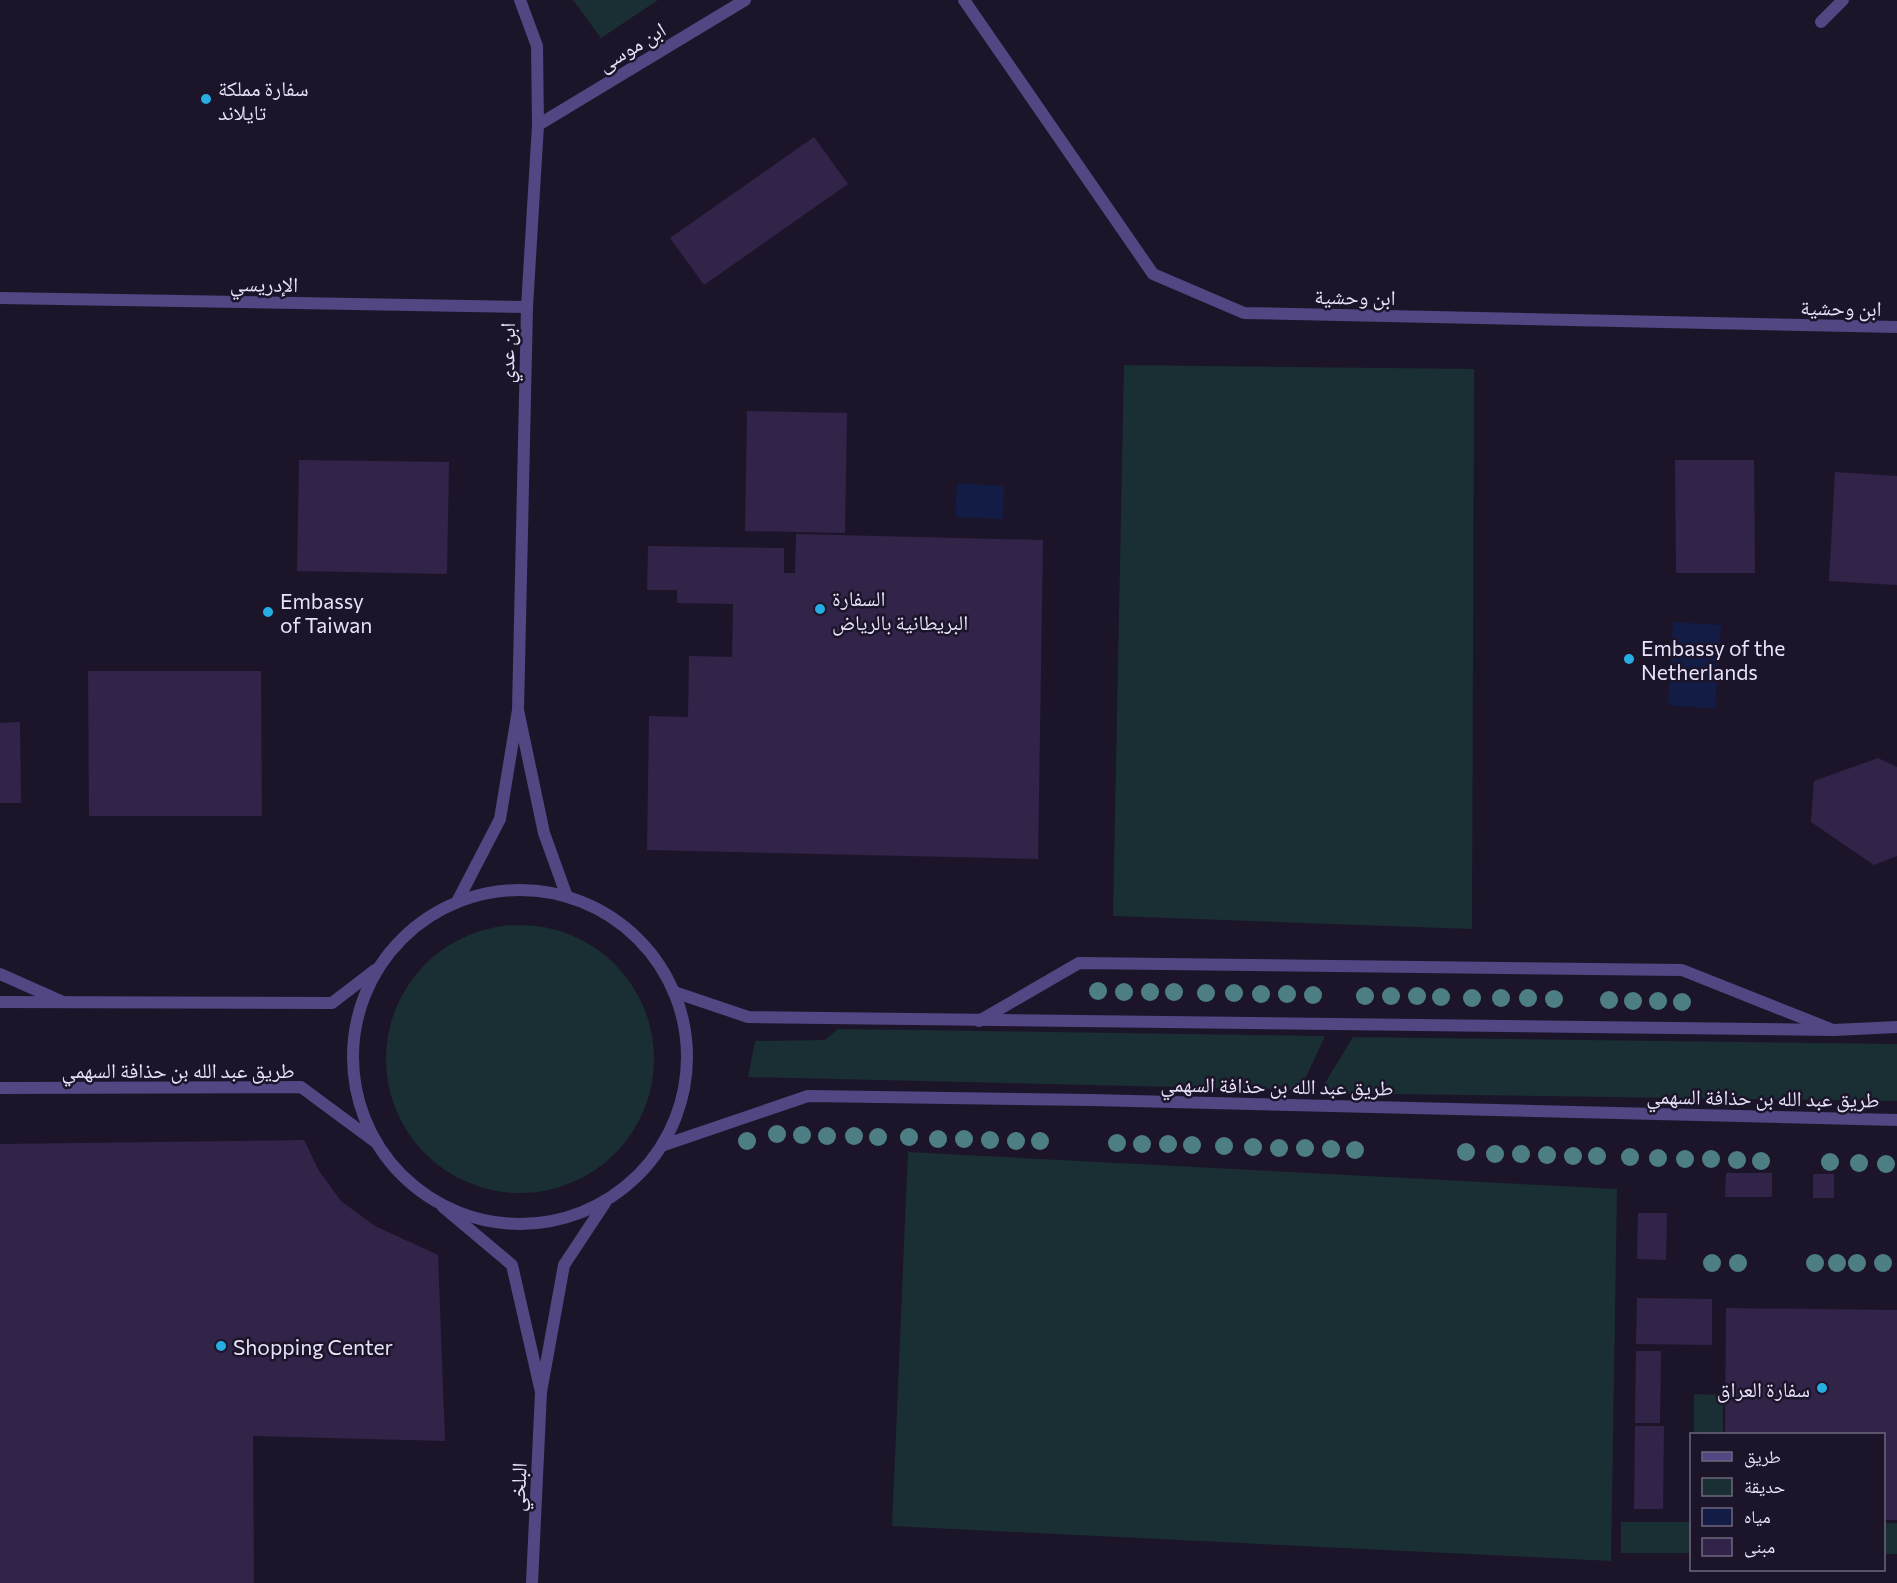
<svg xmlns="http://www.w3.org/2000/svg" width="1897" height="1583" viewBox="0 0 1897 1583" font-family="Commissioner,'Noto Naskh Arabic',sans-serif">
<rect width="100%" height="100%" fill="#1c152a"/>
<g fill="#192f33">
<polygon points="573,0 658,0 601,38"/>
<polygon points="1124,365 1474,369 1472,929 1113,916"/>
<circle cx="520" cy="1059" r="134"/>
<polygon points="838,1029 1325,1036 1300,1090 748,1077 755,1041 825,1040"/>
<polygon points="1353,1037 1897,1044 1897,1101 1319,1093"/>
<polygon points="908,1152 1617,1189 1611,1561 892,1526"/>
<polygon points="1694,1394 1723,1395 1723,1433 1694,1432"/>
<rect x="1621" y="1522" width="70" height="31"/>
<rect x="1884" y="1523" width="13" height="31"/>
</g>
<g fill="#131c45">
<polygon points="957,483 1004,486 1003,519 955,517"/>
<polygon points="1673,622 1721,625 1715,709 1668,705"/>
</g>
<g fill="#322349">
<polygon points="814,137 848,184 704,285 670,238"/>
<polygon points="747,411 847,413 845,533 745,531"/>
<polygon points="299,460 449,462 447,574 297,571"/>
<polygon points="1675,460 1754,460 1755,573 1676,573"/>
<polygon points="1835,472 1897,476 1897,585 1829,581"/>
<polygon points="796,534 1043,540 1038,859 647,850 649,716 688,717 689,656 732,657 733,604 677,603 677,590 647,590 648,546 784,548 784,573 795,573"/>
<polygon points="88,671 261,671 262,816 89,816"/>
<polygon points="20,722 21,803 0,803 0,723"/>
<polygon points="1878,758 1897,767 1897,856 1874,865 1811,822 1814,781"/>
<polygon points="304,1140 319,1171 341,1201 375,1226 438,1255 445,1441 253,1436 254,1583 0,1583 0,1144"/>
<polygon points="1726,1173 1772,1173 1772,1197 1725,1197"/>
<rect x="1813" y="1174" width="21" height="24"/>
<polygon points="1638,1213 1667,1213 1666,1260 1637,1259"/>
<polygon points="1637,1298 1712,1299 1712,1345 1636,1344"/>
<polygon points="1726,1308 1897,1310 1897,1520 1884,1520 1884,1434 1725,1434"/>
<polygon points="1636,1351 1661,1351 1660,1423 1635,1423"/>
<polygon points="1635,1426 1664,1426 1663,1509 1634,1509"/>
</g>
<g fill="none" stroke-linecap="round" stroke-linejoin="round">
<g stroke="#534683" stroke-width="12">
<polyline points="1821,22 1843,0"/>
<polyline points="0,974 63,1002"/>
</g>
<g stroke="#534683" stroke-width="12">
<polyline points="964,0 1153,274 1244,313 1897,327"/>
<polyline points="538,125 745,0"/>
<polyline points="0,298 527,307"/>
<polyline points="518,710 527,307 538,125 537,46 520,0"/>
<polyline points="458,900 500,819 518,710 544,833 566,894"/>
<polyline points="979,1021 1079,963 1682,970 1833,1030"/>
<polyline points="443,1207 512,1265 541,1392 564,1265 605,1203"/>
<polyline points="532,1583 541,1392"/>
</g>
<g stroke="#534683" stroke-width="12">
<circle cx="520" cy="1057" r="167"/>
<polyline points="674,992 748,1017 1834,1030 1897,1027"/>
<polyline points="0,1002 332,1003 375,970"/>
<polyline points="0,1088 301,1087 374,1141"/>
<polyline points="664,1145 808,1096 1092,1100 1897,1120"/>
</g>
</g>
<g fill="#4d7e84">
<circle cx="1098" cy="991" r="9"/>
<circle cx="1124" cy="992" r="9"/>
<circle cx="1150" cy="992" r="9"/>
<circle cx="1174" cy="992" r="9"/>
<circle cx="1206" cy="993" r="9"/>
<circle cx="1234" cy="993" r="9"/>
<circle cx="1261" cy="994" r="9"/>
<circle cx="1287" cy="994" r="9"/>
<circle cx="1313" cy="995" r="9"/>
<circle cx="1365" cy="996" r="9"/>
<circle cx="1391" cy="996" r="9"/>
<circle cx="1417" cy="996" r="9"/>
<circle cx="1441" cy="997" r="9"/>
<circle cx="1472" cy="998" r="9"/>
<circle cx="1501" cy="998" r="9"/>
<circle cx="1528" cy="998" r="9"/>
<circle cx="1554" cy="999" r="9"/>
<circle cx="1609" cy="1000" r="9"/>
<circle cx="1633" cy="1001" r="9"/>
<circle cx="1658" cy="1001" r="9"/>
<circle cx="1682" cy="1002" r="9"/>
<circle cx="777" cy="1134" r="9"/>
<circle cx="802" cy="1135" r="9"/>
<circle cx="827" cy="1136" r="9"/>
<circle cx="854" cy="1136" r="9"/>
<circle cx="878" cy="1137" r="9"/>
<circle cx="909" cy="1137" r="9"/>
<circle cx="938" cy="1139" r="9"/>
<circle cx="964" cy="1139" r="9"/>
<circle cx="990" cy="1140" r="9"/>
<circle cx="747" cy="1141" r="9"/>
<circle cx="1016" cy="1141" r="9"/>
<circle cx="1040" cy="1141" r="9"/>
<circle cx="1117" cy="1143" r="9"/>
<circle cx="1142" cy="1144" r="9"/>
<circle cx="1168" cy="1144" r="9"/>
<circle cx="1192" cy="1145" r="9"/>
<circle cx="1224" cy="1146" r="9"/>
<circle cx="1253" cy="1147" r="9"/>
<circle cx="1279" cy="1148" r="9"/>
<circle cx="1305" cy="1148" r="9"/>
<circle cx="1331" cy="1149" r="9"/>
<circle cx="1355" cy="1150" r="9"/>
<circle cx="1466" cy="1152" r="9"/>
<circle cx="1495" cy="1154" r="9"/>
<circle cx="1521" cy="1154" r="9"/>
<circle cx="1547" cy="1155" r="9"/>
<circle cx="1573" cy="1156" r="9"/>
<circle cx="1597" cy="1156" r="9"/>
<circle cx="1630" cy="1157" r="9"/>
<circle cx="1658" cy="1158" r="9"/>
<circle cx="1685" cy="1159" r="9"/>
<circle cx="1711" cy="1159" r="9"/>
<circle cx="1737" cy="1160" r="9"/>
<circle cx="1761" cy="1161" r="9"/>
<circle cx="1830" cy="1162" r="9"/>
<circle cx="1859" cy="1163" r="9"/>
<circle cx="1886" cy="1164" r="9"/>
<circle cx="1712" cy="1263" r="9"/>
<circle cx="1738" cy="1263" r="9"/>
<circle cx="1815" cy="1263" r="9"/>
<circle cx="1837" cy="1263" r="9"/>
<circle cx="1857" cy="1263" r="9"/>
<circle cx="1883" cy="1263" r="9"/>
</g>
<g fill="#26aee3" stroke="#1c152a" stroke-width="2">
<circle cx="206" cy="99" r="6"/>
<circle cx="820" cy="609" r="6"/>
<circle cx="268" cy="612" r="6"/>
<circle cx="1629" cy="659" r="6"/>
<circle cx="221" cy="1346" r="6"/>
<circle cx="1822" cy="1388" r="6"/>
</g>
<g text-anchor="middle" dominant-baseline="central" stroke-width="5" stroke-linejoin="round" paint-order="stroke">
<g font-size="21" fill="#e9e2fb" stroke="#1c152a">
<text transform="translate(631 46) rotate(-31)">ابن موسى</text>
<text transform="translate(264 283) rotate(1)">الإدريسي</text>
<text transform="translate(1355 296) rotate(1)">ابن وحشية</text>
<text transform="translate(1841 307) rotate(1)">ابن وحشية</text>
<text transform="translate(506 353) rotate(-89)">ابن عدي</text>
<text x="178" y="1069">طريق عبد الله بن حذافة السهمي</text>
<text transform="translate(1277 1085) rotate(1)">طريق عبد الله بن حذافة السهمي</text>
<text transform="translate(1763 1097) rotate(1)">طريق عبد الله بن حذافة السهمي</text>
<text transform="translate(517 1487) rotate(-87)">البلخي</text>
</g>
<g font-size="21" fill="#e9e2fb" stroke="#1c152a" text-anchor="start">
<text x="218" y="87">سفارة مملكة<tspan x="218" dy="24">تايلاند</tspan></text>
<text x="832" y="597">السفارة<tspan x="832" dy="24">البريطانية بالرياض</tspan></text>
<text x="280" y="600">Embassy<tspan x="280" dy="24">of Taiwan</tspan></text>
<text x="1641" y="647">Embassy of the<tspan x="1641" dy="24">Netherlands</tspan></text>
<text x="233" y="1346">Shopping Center</text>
<text x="1810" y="1388" text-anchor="end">سفارة العراق</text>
</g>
</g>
<rect x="1690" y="1433" width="195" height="138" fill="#1c152a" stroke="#6e677e" stroke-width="1.5"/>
<rect x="1702" y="1452" width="30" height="9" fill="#534683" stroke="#6e677e" stroke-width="1.5"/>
<text x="1744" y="1463" font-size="18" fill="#e9e2fb">طريق</text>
<rect x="1702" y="1478" width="30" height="18" fill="#192f33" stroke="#6e677e" stroke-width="1.5"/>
<text x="1744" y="1493" font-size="18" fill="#e9e2fb">حديقة</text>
<rect x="1702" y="1508" width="30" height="18" fill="#131c45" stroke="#6e677e" stroke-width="1.5"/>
<text x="1744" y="1523" font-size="18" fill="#e9e2fb">مياه</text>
<rect x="1702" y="1538" width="30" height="18" fill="#322349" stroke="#6e677e" stroke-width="1.5"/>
<text x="1744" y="1553" font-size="18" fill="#e9e2fb">مبنى</text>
</svg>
